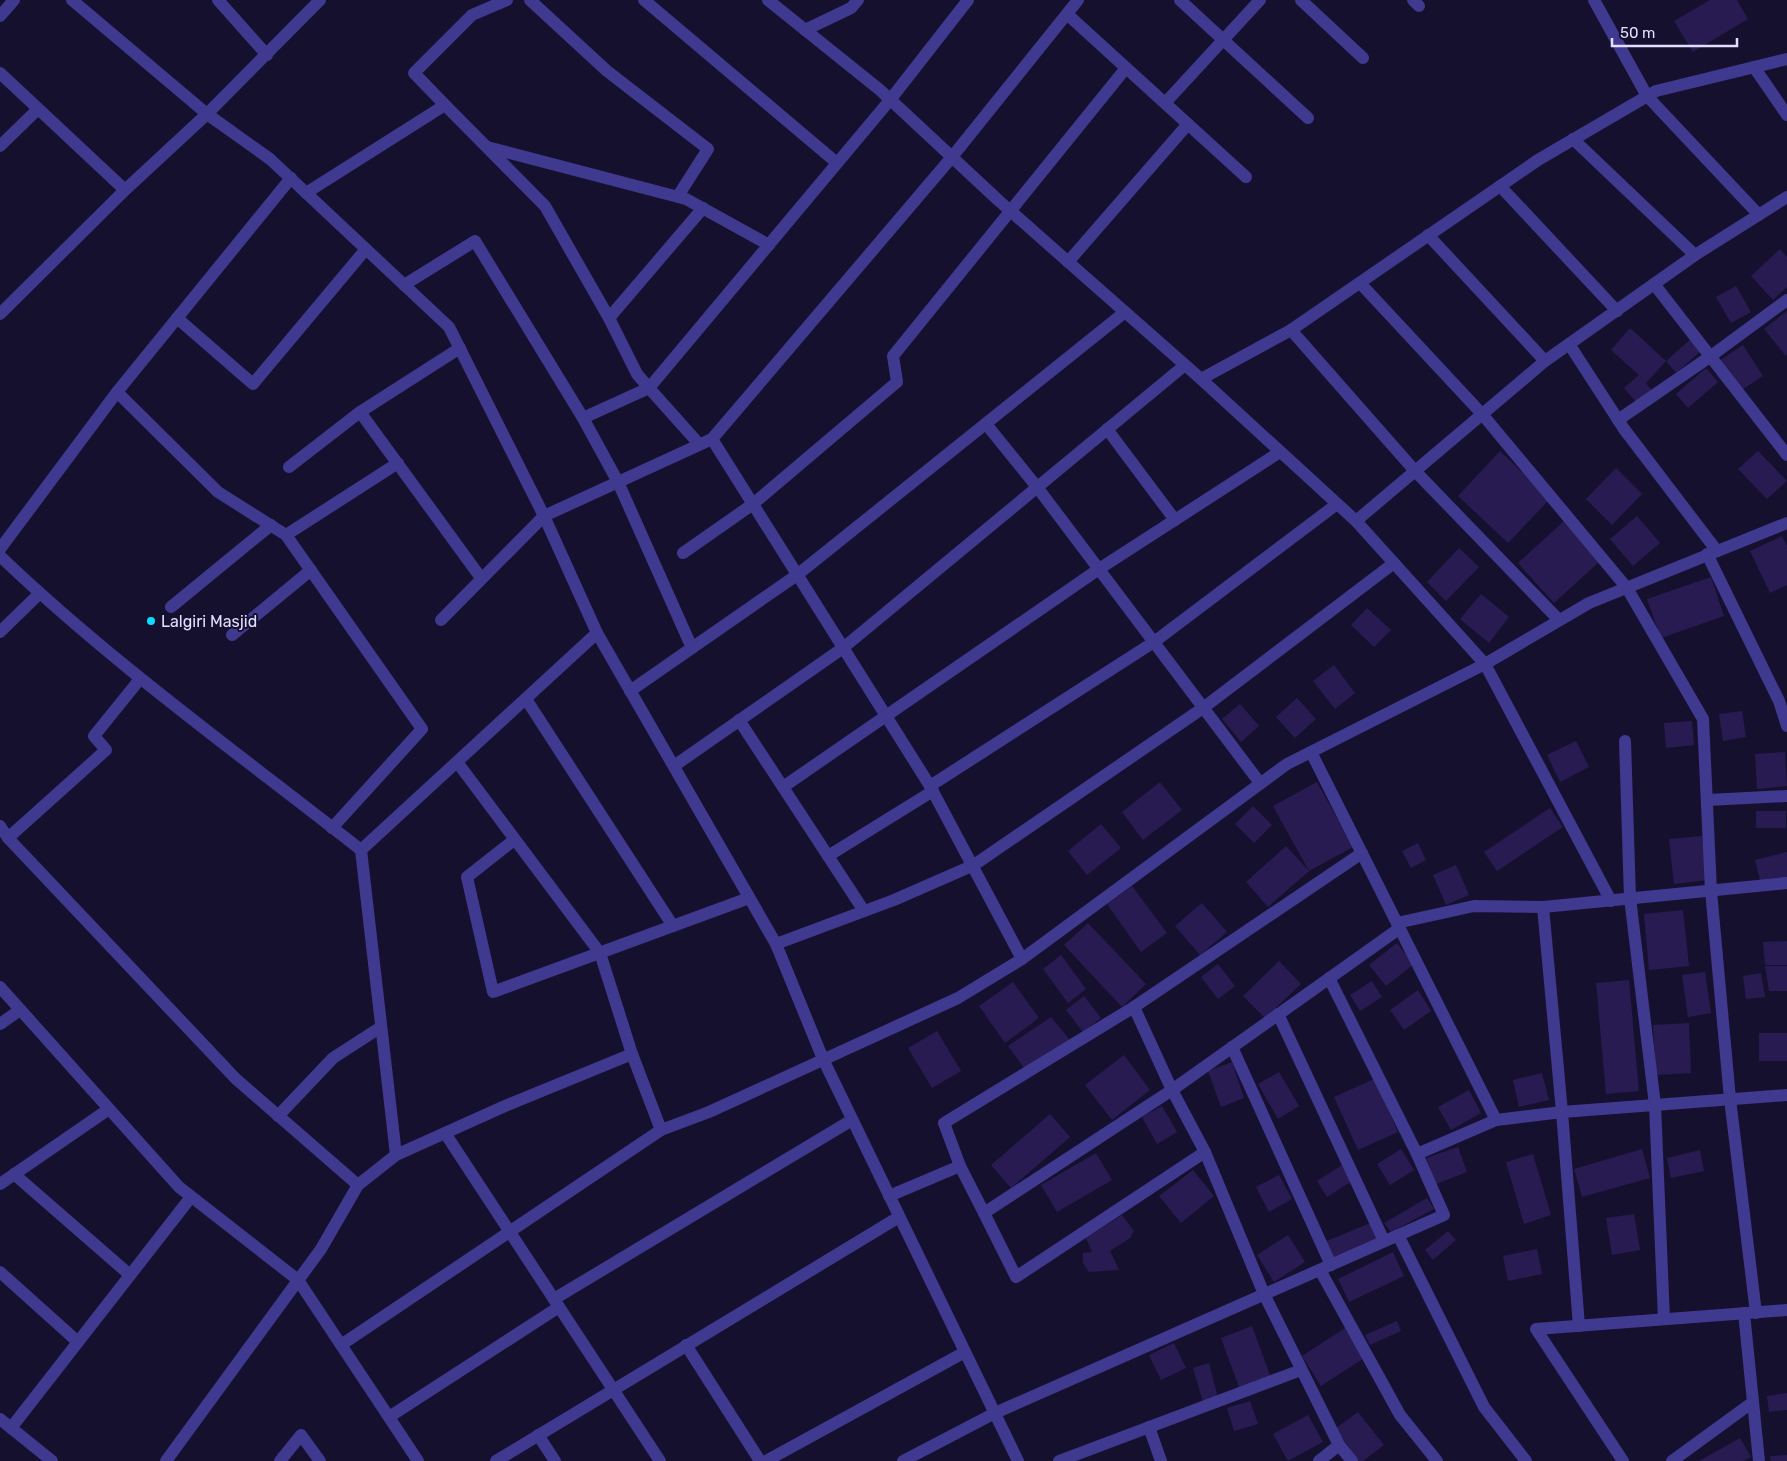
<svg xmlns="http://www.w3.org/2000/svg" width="1787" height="1461" viewBox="0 0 1787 1461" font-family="Rubik,sans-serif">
<rect width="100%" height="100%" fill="#16102f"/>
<g fill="#281b51">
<polygon points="1710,0 1737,0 1748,19 1693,52 1674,21"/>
<polygon points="1780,249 1787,257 1787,287 1773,300 1751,276"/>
<polygon points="1736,286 1751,312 1731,323 1716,297"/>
<polygon points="1787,311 1787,354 1786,356 1764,329"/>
<polygon points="1630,328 1666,361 1646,383 1640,377 1652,390 1637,403 1624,388 1639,375 1611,350"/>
<polygon points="1691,339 1701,351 1676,373 1666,361"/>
<polygon points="1743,345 1763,376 1740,391 1719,361"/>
<polygon points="1706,368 1718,382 1688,408 1676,394"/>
<polygon points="1500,451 1550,499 1508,543 1458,496"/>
<polygon points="1758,451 1787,481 1767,499 1738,469"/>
<polygon points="1616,468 1642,494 1612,525 1586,499"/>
<polygon points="1637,516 1660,543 1633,566 1610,539"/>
<polygon points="1564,521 1600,561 1554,603 1518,563"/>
<polygon points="1782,536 1787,546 1787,585 1770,593 1750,551"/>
<polygon points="1459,548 1479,567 1446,601 1427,582"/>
<polygon points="1711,577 1724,616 1661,638 1647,599"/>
<polygon points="1481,594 1509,617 1489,643 1460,619"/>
<polygon points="1367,608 1391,630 1374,647 1351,625"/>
<polygon points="1334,665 1355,693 1335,709 1313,681"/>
<polygon points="1297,698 1316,719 1295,738 1276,717"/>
<polygon points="1240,704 1259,726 1241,742 1222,719"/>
<polygon points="1742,711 1746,737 1723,741 1719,714"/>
<polygon points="1692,721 1694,745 1666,748 1664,723"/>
<polygon points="1576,741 1589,767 1560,782 1547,755"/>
<polygon points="1785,752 1787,786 1757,789 1755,754"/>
<polygon points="1160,782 1182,810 1143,840 1122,812"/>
<polygon points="1317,782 1353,847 1309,871 1273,806"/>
<polygon points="1253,806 1272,825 1254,843 1235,824"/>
<polygon points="1550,808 1563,827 1497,871 1484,852"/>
<rect x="1756" y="811" width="30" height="17"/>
<polygon points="1101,824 1121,848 1087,875 1068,851"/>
<polygon points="1702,836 1707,880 1674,884 1669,839"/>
<polygon points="1418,843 1426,860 1411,868 1402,851"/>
<polygon points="1286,846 1309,871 1268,907 1246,882"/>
<polygon points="1787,852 1787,882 1762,888 1755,860"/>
<polygon points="1456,865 1469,895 1446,905 1433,875"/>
<polygon points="1132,886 1167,933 1141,952 1107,904"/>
<polygon points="1202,903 1227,932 1200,955 1175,926"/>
<polygon points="1683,910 1689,966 1649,970 1644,914"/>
<polygon points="1088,923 1146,984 1122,1007 1064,945"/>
<polygon points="1787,941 1787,965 1765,965 1763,942"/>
<polygon points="1397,943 1414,964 1386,986 1369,965"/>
<polygon points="1061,955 1086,989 1068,1003 1043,969"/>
<polygon points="1279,961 1301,984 1265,1018 1243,996"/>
<polygon points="1218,964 1235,986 1218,999 1201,977"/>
<polygon points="1765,966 1787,966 1787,991 1769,991"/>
<polygon points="1705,972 1711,1013 1688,1017 1682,975"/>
<polygon points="1761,973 1765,997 1746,999 1743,976"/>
<polygon points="1629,980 1639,1091 1606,1094 1596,983"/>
<polygon points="1372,981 1382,997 1360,1011 1350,995"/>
<polygon points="1013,982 1039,1018 1005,1043 979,1006"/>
<polygon points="1418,990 1431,1011 1404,1030 1390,1010"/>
<polygon points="1084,996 1101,1018 1083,1032 1066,1010"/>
<polygon points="1051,1017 1070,1040 1024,1068 1008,1046"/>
<polygon points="1689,1023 1691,1073 1656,1075 1653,1025"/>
<polygon points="937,1031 961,1071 932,1088 908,1048"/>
<rect x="1759" y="1033" width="28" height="28"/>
<polygon points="1124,1055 1150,1090 1112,1120 1085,1085"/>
<polygon points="1232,1062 1244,1098 1221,1107 1208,1071"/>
<polygon points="1279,1072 1299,1106 1278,1119 1258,1084"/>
<polygon points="1542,1073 1549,1100 1519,1107 1513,1080"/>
<polygon points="1374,1079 1398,1132 1358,1150 1334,1097"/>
<polygon points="1469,1090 1481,1113 1451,1130 1438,1107"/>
<polygon points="1162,1106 1177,1132 1157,1144 1142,1117"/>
<polygon points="1050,1114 1070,1137 1011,1188 991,1165"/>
<polygon points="1458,1147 1467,1172 1436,1184 1426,1158"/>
<polygon points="1401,1149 1414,1170 1390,1185 1377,1164"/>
<polygon points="1642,1149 1650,1178 1582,1197 1574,1169"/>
<polygon points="1700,1150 1704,1171 1671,1178 1667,1158"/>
<polygon points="1096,1153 1112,1180 1057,1212 1041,1185"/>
<polygon points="1533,1154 1551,1215 1524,1224 1506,1162"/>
<polygon points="1342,1165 1352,1181 1327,1197 1317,1181"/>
<polygon points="1193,1170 1214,1196 1181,1223 1159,1196"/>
<polygon points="1279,1175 1292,1199 1269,1212 1256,1187"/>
<polygon points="1427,1198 1434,1209 1391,1232 1384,1223"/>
<polygon points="1634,1214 1640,1250 1612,1255 1606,1218"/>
<polygon points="1122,1215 1134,1231 1130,1238 1110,1251 1119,1270 1089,1272 1083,1263 1083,1253 1092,1252 1086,1238"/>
<polygon points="1373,1222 1379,1239 1331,1259 1324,1242"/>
<polygon points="1448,1231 1456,1240 1433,1260 1425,1250"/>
<polygon points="1288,1235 1305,1262 1274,1282 1257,1255"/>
<polygon points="1537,1249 1542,1274 1508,1281 1503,1256"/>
<polygon points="1393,1252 1404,1276 1349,1302 1338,1279"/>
<polygon points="1397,1321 1401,1331 1370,1345 1365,1335"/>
<polygon points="1252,1326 1271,1378 1240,1390 1221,1338"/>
<polygon points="1345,1328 1364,1358 1321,1386 1302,1356"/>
<polygon points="1174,1343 1186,1368 1161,1380 1149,1355"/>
<polygon points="1209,1363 1218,1398 1203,1402 1193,1368"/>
<polygon points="1787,1393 1787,1410 1769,1412 1767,1396"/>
<polygon points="1250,1401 1258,1424 1234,1431 1227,1408"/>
<polygon points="1358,1412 1384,1445 1363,1461 1359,1461 1335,1429"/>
<polygon points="1308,1415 1323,1442 1288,1461 1273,1434"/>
<polygon points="1740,1438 1751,1457 1743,1461 1699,1461"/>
<polygon points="1787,1455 1787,1461 1771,1461 1770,1456"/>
</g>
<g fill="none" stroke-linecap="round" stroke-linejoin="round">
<g stroke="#3f3990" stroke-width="12">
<polyline points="72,0 207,114 270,159 449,327 544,516 597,633 776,944 894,900 974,865 1203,708 1394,563"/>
<polyline points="218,0 267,55"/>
<polyline points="530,0 607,71 708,149 678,196"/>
<polyline points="644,0 837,163"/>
<polyline points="768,0 880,90 998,200 1201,379 1356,521 1485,664 1611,901"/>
<polyline points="1180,0 1308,118"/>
<polyline points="1301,0 1363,58"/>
<polyline points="1413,0 1419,6"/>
<polyline points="1594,0 1647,96 1759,215"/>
<polyline points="1067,14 1246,177"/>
<polyline points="0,16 14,0"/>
<polyline points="805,30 851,8 858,0"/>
<polyline points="1754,67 1787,115"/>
<polyline points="0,73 125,190"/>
<polyline points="1165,103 1260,0"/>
<polyline points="445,105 414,73 472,15 507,0"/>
<polyline points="0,146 38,109"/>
<polyline points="487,147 686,199 769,245"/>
<polyline points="1500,186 1617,311"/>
<polyline points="306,193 445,105 545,206 609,318 637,374 649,388 583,418 475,241 404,285"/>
<polyline points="1428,235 1545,361"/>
<polyline points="1695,255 1787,197"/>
<polyline points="1068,262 1188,124"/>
<polyline points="1360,283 1482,414 1627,588 1703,719 1711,891 1730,1099 1756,1313"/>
<polyline points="1654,284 1787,455"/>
<polyline points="0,314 125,190 207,114 320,0"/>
<polyline points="177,318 253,384 366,249"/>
<polyline points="609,318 703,208"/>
<polyline points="1291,330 1415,471 1559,620"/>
<polyline points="1569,344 1624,429 1717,551"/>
<polyline points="1201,379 1291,330 1538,160 1656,91 1787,59"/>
<polyline points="117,392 291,178"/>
<polyline points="360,412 481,578"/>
<polyline points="583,418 618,482 692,648"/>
<polyline points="1618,420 1711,356 1787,300"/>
<polyline points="986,424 1037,487 1260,783"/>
<polyline points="1107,429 1175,520"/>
<polyline points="712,439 930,786 1022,959"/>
<polyline points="699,444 649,388 890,100 968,0"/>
<polyline points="289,467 360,412 460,348"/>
<polyline points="1356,521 1545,361 1695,255 1573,139"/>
<polyline points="286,535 398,463"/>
<polyline points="0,549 117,392 218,492 286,535 422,729 332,828"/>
<polyline points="683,553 753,504 897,382 893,356 1126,68"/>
<polyline points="1707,554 1779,701 1787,726"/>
<path d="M0 556C112 663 239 754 361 850L396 1155"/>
<polyline points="171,607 271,525"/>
<polyline points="441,620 544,516 712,439 952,157 1078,0"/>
<polyline points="0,632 39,594"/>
<polyline points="232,635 311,570"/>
<polyline points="630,691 797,575 1125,312"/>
<polyline points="526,699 673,926"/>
<polyline points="739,720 864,911"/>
<polyline points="1625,741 1630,898 1655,1105 1664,1319"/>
<polyline points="1311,752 1496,1120 1562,1112 1543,907 1787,883"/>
<polyline points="457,762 600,953 632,1054 661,1130 709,1112 958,998 1022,959 1287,764 1485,664 1589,603 1787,523"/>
<polyline points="674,766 843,648 1185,365"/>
<polyline points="930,786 1154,642 1337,504"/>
<polyline points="783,787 1099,569 1280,452"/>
<polyline points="1708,800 1787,796"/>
<polyline points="0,826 8,838 236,1079 358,1185"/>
<polyline points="8,838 106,750 94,736 140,679"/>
<polyline points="514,840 467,877 493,992 749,898"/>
<polyline points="361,850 597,633"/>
<polyline points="828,856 933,791"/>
<polyline points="1397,923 1474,906 1543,907"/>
<polyline points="776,944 823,1059 1018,1461"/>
<polyline points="1329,978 1417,1154"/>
<polyline points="0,987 179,1187 298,1280 418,1461"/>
<polyline points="1278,1014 1384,1241"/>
<polyline points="0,1024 20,1010"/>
<polyline points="1232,1047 1331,1265"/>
<polyline points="278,1116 333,1058 381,1027"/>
<polyline points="445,1133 660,1461"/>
<polyline points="960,1166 984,1213 1172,1090 1400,928"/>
<polyline points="14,1174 130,1275"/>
<polyline points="0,1184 109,1109"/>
<polyline points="889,1196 960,1166 944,1123 1134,1007"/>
<polyline points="984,1213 1016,1277 1205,1152"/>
<polyline points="1398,1235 1484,1407 1526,1461"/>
<polyline points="1320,1270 1400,1415 1437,1461"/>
<polyline points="0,1272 78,1342"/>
<polyline points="554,1299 852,1120"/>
<polyline points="1744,1313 1759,1461"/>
<polyline points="1579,1326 1562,1112 1787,1095"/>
<polyline points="341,1345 661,1130"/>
<polyline points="686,1345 760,1461"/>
<polyline points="389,1417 559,1307"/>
<polyline points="0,1419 52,1461"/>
<polyline points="1149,1427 1161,1461"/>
<polyline points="11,1428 191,1197"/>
<polyline points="538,1435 555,1461"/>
<polyline points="166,1461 321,1249 358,1185 396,1155 505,1106 632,1054"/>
<polyline points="280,1461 301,1435 320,1461"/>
<polyline points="496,1461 899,1217"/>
<polyline points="766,1461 965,1352"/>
<polyline points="903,1461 995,1413 1444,1215 1417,1154 1496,1120"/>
<polyline points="1059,1461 1301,1370"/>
<polyline points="1319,1461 1339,1445"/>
<polyline points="1352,1461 1339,1445 1264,1294 1205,1152 1172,1090 1134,1007 1362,853"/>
<polyline points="1623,1461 1536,1329 1787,1310"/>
<polyline points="1672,1461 1753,1402"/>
</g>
</g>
<circle fill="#0adeff" stroke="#16102f" stroke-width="2" cx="151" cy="621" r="5"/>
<g text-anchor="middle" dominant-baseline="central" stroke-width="4" stroke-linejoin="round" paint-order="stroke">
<g font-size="16" fill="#e3deff" stroke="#16102f" text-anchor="start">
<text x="161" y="621">Lalgiri Masjid</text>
</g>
</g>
<path d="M1612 38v8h125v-8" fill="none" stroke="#e3deff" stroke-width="2.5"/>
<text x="1620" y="38" font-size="15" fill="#e3deff" stroke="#16102f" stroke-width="4" paint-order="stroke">50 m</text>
</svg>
